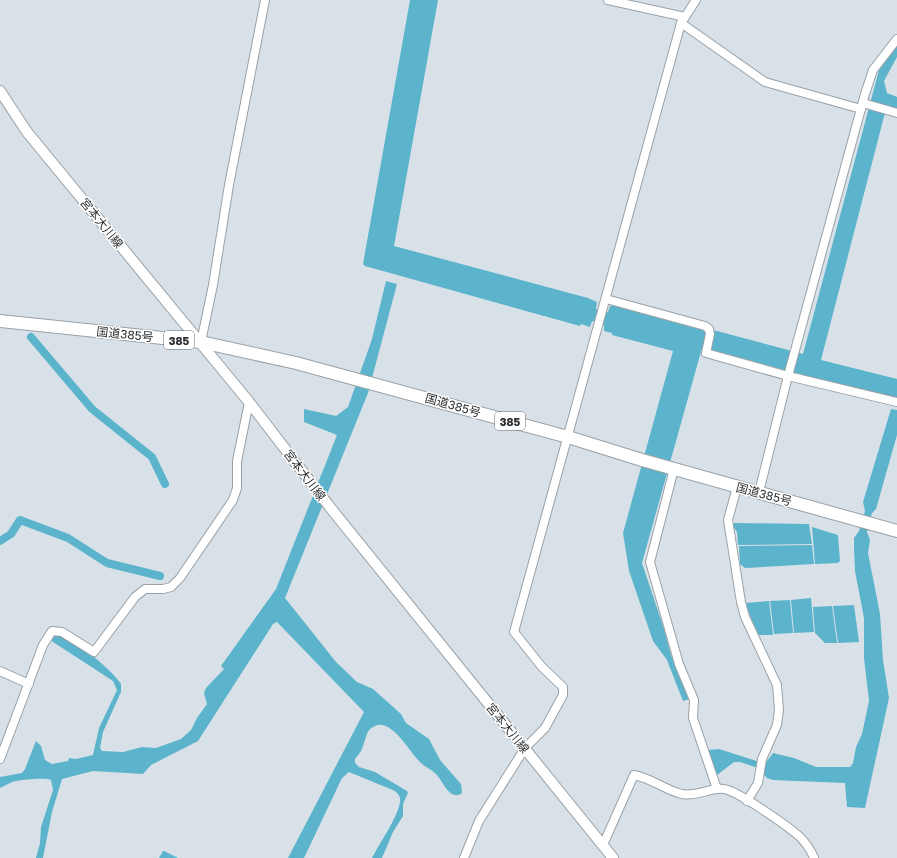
<svg xmlns="http://www.w3.org/2000/svg" width="897" height="858" viewBox="0 0 897 858" font-family="'Golos Text','Noto Sans JP',sans-serif">
<rect width="100%" height="100%" fill="#d9e1e8"/>
<g fill="#5bb4cb">
<polygon points="410,0 438,0 394,246 588,298 597,302 596,309 608,312 610,306 620,306 705,330 717,331 803,354 879,70 897,45 897,57 884,81 887,93 897,97 897,109 887,105 821,360 897,379 897,398 799,374 702,348 642,563 664,629 671,655 690,699 683,701 667,660 653,641 629,571 623,533 673,351 612,335 612,333 604,331 604,325 592,321 590,327 581,324 580,326 365,266 363,264"/>
<path d="M386 281 397 284 368 393 285 598 336 662 357 682 373 689 401 714 406 723 429 739 440 760 461 784 462 793C450 802 443 781 436 774 431 769 424 767 419 761 409 751 391 718 375 726 366 729 366 739 363 746 362 751 358 755 355 759V763L359 767 375 772 407 791 408 793 403 804V816L393 832 382 858H372C380 842 397 819 400 802 401 797 398 794 395 791L349 772 342 778 304 858H288L364 712 277 622 273 624 198 741 151 765 143 774 93 771 62 779 52 812 43 858H36L40 843 41 827 53 790 51 780C46 777 18 780 12 782 8 784 4 786 0 788V777L22 773 25 769 36 741 41 746 45 760 52 764 68 761 69 758 76 759 93 755 99 728 117 690 113 681 50 640C52 637 54 635 57 634 69 633 115 673 121 684V692L103 732 100 748 102 751 123 752 142 747 156 748 181 739 191 730 197 718 207 704 204 693 206 688 224 669 221 666 276 589 337 435 304 422V409L336 416 348 407 372 339Z"/>
<polygon points="891,409 897,410 897,435 876,509 872,513 867,532 870,540 868,553 880,614 883,660 889,698 865,808 847,807 845,783 773,780 767,778 758,768 740,762 734,762 717,775 708,750 719,749 763,763 764,761 767,761 773,753 794,758 816,767 850,767 853,763 856,747 862,734 869,701 864,658 864,618 855,571 854,549 854,538 859,531 865,511 863,502"/>
<polygon points="734,523 809,524 812,544 738,545 737,532 733,526"/>
<polygon points="812,527 838,535 840,561 838,563 815,564"/>
<polygon points="812,545 814,564 745,568 740,564 739,546"/>
<polygon points="811,598 814,632 794,633 791,600"/>
<polygon points="790,600 793,633 774,634 770,601"/>
<polygon points="769,601 773,635 758,635 745,603"/>
<polygon points="854,605 859,642 838,643 833,606"/>
<polygon points="832,606 837,643 825,643 815,633 813,607"/>
<polygon points="163,851 164,851 178,858 159,858"/>
</g>
<g fill="none" stroke-linecap="round" stroke-linejoin="round">
<g stroke="#5bb4cb" stroke-width="8">
<polyline points="31,337 92,409 152,457 165,484"/>
<polyline points="0,541 11,534 20,520 68,538 107,563 160,576"/>
</g>
<defs>
<g id="minor">
<polyline points="608,0 685,17"/>
<polyline points="681,23 765,82 861,109"/>
<polyline points="863,103 897,113"/>
<polyline points="606,299 705,326 709,329 710,334 706,353 788,376 897,402"/>
<polyline points="201,342 213,285 229,185 265,0"/>
<polyline points="674,469 650,562 679,664 694,700 693,718 717,789"/>
<polyline points="737,487 728,520 741,602 745,617 777,685 779,710 777,725 762,759 758,783 747,801"/>
<polyline points="759,492 788,376 865,94 873,70 897,39"/>
<polyline points="0,671 29,684"/>
<polyline points="0,759 43,645 52,631 62,632 94,652 135,597 145,589 163,589 171,587 180,578 233,500 237,488 237,461 249,402"/>
<path d="M603 845 634 775C651 778 665 790 682 794 698 797 710 787 724 789 738 791 786 825 799 836 805 842 811 850 814 858"/>
<polyline points="464,858 479,821 525,748 545,728 563,695 563,687 542,667 514,632 681,23 696,0"/>
</g>
<polyline id="major" points="0,91 27,132 249,402 329,506 613,858"/>
<polyline id="highway" points="0,321 201,342 296,363 568,437 642,460 897,531"/>
</defs>
<use href="#minor" stroke="#99a1a7" stroke-width="10"/>
<use href="#major" stroke="#99a1a7" stroke-width="12"/>
<use href="#highway" stroke="#99a1a7" stroke-width="14"/>
<use href="#minor" stroke="#fff" stroke-width="8"/>
<use href="#major" stroke="#fff" stroke-width="10"/>
<use href="#highway" stroke="#fff" stroke-width="12"/>
</g>
<g text-anchor="middle" dominant-baseline="central" stroke-width="3" stroke-linejoin="round" paint-order="stroke">
<g fill="#fff" stroke="#6b6d70" stroke-width="1">
<rect x="164" y="331" width="30" height="18" rx="3"/>
<rect x="495" y="412" width="30" height="18" rx="3"/>
</g>
<g font-size="11" font-weight="bold" fill="#2c2f32">
<text x="179" y="340">385</text>
<text x="510" y="421">385</text>
</g>
<g font-size="12" fill="#2c2f32" stroke="#fff">
<text transform="translate(102 223) rotate(51)">宮本大川線</text>
<text transform="translate(125 334) rotate(6)">国道385号</text>
<text transform="translate(453 405) rotate(16)">国道385号</text>
<text transform="translate(305 475) rotate(53)">宮本大川線</text>
<text transform="translate(764 494) rotate(15)">国道385号</text>
<text transform="translate(508 728) rotate(51)">宮本大川線</text>
</g>
</g>
</svg>
